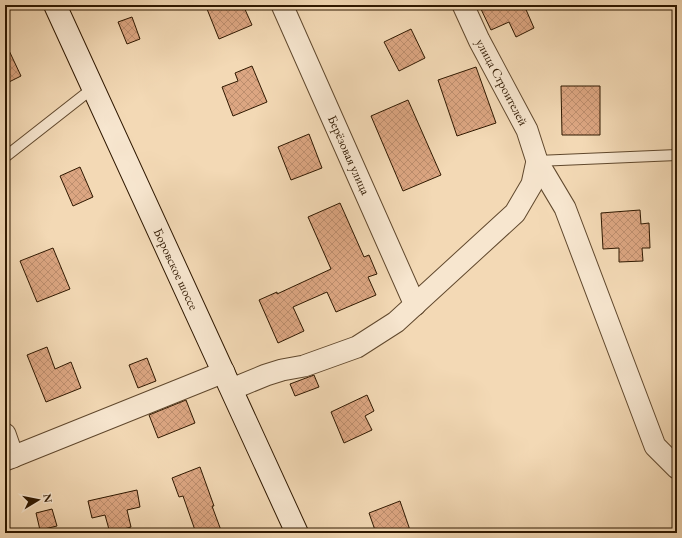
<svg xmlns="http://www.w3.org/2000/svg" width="682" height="538" viewBox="0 0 682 538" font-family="'EB Garamond',serif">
<defs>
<pattern id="building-cross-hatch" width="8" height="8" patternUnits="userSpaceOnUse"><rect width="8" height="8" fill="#dca682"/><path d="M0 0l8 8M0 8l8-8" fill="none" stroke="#bd8e6e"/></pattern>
</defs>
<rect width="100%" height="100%" fill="#f3d9b5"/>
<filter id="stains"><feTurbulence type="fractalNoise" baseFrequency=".005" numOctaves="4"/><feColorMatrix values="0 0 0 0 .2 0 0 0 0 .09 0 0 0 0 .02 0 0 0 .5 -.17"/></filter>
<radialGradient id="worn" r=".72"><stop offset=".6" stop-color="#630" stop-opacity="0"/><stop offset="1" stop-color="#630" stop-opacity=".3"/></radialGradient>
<g fill="url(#building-cross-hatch)" stroke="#2f1800">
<polygon points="218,5 243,5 252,25 219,39 207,9"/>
<polygon points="479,5 524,5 534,28 516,37 509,22 491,30"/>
<polygon points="132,17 140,39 127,44 118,22"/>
<polygon points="411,29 425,58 399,71 384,42"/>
<polygon points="5,42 21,76 5,84"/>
<polygon points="252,66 267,102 233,116 222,87 238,81 235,73"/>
<polygon points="476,67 496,123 457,136 438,80"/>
<polygon points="561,86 600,86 600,135 562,135"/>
<polygon points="408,100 441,175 403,191 371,116"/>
<polygon points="309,134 322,168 291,180 278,147"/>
<polygon points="80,167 93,197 73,206 60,176"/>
<polygon points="340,203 364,257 369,255 377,274 368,277 376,295 336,312 327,292 293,307 304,331 278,343 259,300 277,292 277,294 331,269 308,217"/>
<polygon points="640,210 641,224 649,223 650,248 642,248 643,261 619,262 619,248 603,249 601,213"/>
<polygon points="53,248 70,289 37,302 20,261"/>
<polygon points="47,347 55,369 71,362 81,388 46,402 27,355"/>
<polygon points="147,358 156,381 138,388 129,365"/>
<polygon points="314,375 319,387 295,396 290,384"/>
<polygon points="367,395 374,411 365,416 372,430 344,443 331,412"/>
<polygon points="186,400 195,423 158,438 149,415"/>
<polygon points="200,467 214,506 212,506 222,533 196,533 183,496 179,497 172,478"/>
<polygon points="137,490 140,507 127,510 131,527 110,533 105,515 92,518 88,501"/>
<polygon points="400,501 411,533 376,533 369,513"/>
<polygon points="52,509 57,526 40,530 36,513"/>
</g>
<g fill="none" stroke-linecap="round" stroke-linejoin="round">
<defs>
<g id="lane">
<polyline points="5,157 93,88"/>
<polyline points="537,161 677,155"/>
</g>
<g id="street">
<polyline points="282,5 415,305"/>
<polyline points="463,5 479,40 527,130 537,161 565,208 655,446 677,468"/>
<polyline points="232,389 266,375 282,370 304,366 357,347 396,322 515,213 532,184 537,161"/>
<polyline points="5,434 13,457"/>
<polyline points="5,460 224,372"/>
</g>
<polyline id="secondary" points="55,5 297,533"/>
</defs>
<use href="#lane" stroke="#60482d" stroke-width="12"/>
<use href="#street" stroke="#60482d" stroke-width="23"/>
<use href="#secondary" stroke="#2f1800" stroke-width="24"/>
<use href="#lane" stroke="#f7e6cf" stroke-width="10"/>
<use href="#street" stroke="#f7e6cf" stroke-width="21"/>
<use href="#secondary" stroke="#f7e6cf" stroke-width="22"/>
</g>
<g text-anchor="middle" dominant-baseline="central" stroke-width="4" stroke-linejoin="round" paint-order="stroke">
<g font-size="13" fill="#2f1800" stroke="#f7e6cf">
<text transform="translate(502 82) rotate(62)">улица Строителей</text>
<text transform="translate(349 155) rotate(66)">Берёзовая улица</text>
<text transform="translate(176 269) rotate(65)">Боровское шоссе</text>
</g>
</g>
<rect width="682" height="538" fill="none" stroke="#f3d9b5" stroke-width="20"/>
<rect x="6" y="6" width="670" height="526" fill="none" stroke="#2f1800" stroke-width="2"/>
<rect x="10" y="10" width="662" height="518" fill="none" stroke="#2f1800"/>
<g transform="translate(38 500) rotate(80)" stroke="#f7e6cf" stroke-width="3" paint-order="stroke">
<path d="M0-3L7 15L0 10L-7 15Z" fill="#2f1800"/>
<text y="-6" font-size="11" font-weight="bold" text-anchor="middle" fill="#2f1800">N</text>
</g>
<rect width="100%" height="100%" filter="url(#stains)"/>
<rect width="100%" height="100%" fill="url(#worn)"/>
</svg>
